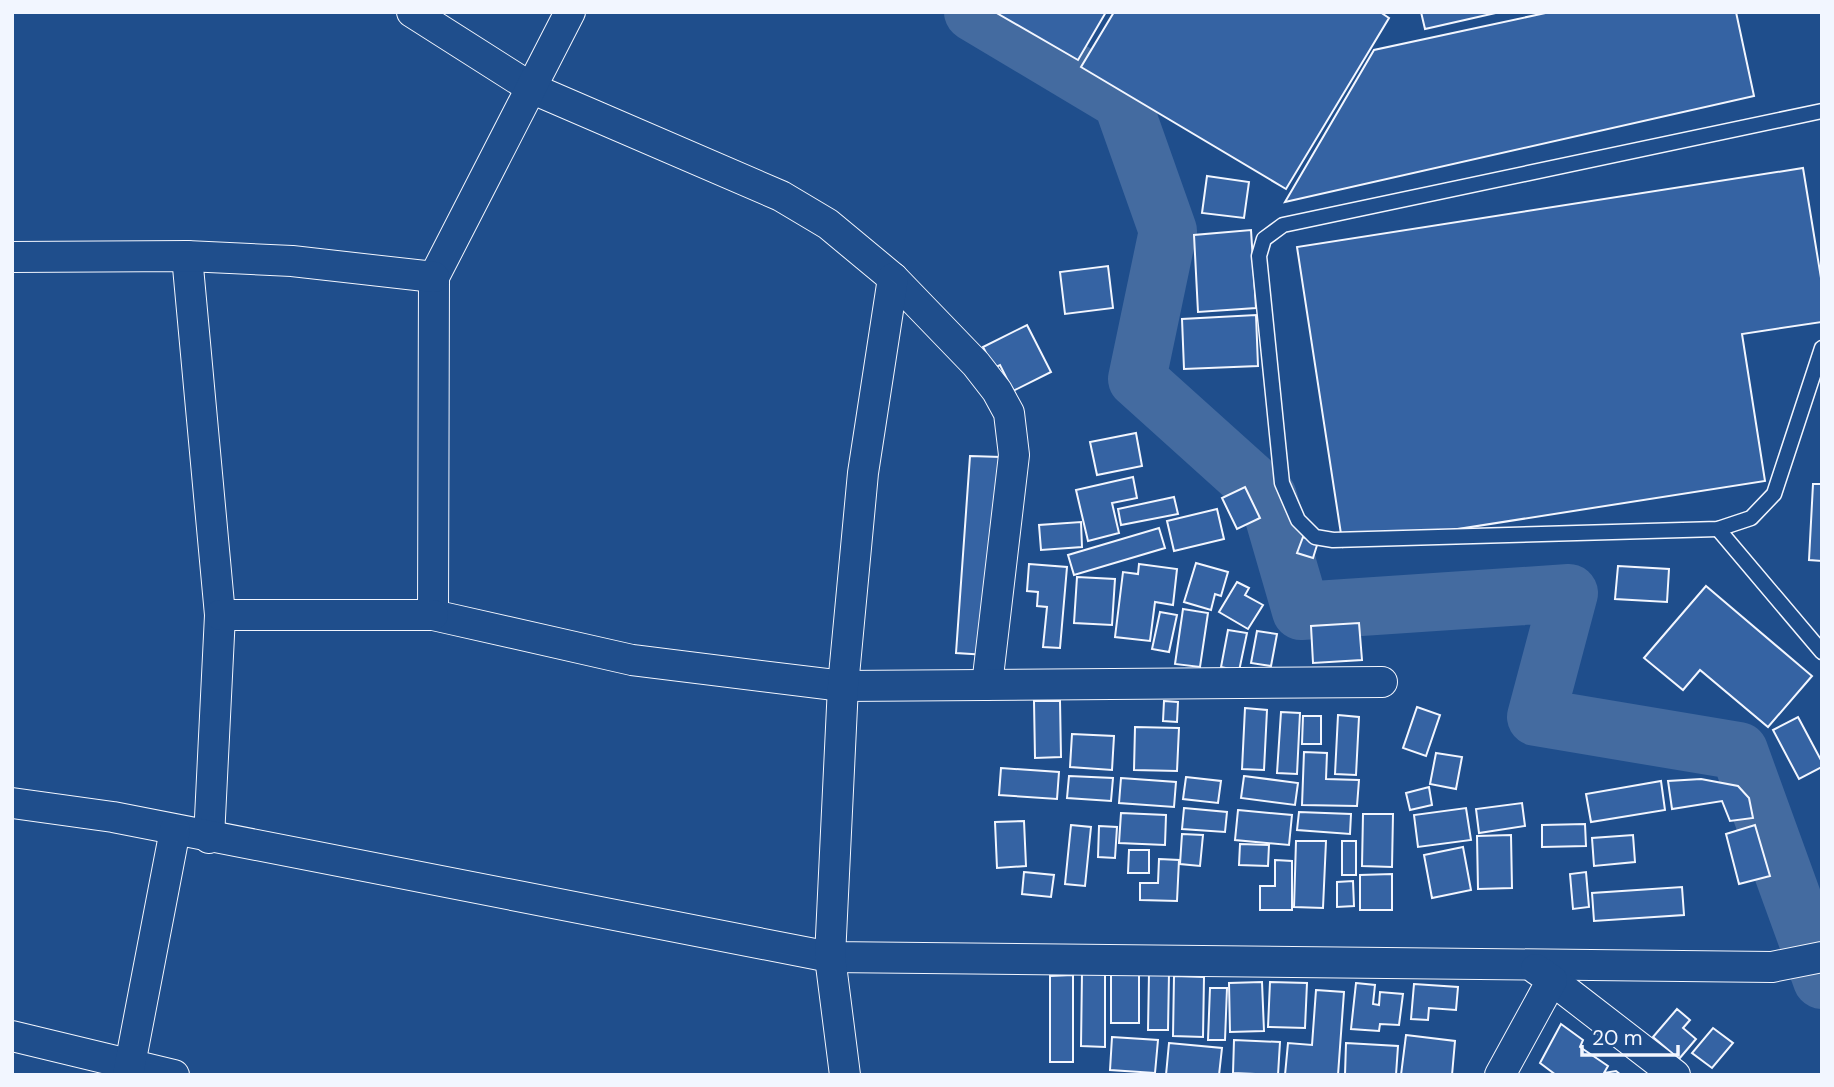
<svg xmlns="http://www.w3.org/2000/svg" width="1834" height="1087" viewBox="0 0 1834 1087" font-family="'DM Sans',sans-serif">
<rect width="100%" height="100%" fill="#1f4e8c"/>
<g fill="none" stroke-linecap="round" stroke-linejoin="round">
<polyline stroke="#446ba0" stroke-width="58" points="973,12 1122,101 1168,231 1137,379 1268,497 1301,611 1569,593 1536,717 1739,751 1822,980"/>
</g>
<g fill="#3563a3" stroke="#f2f6ff" stroke-width="2">
<polygon points="995,12 1106,12 1078,60"/>
<polygon points="1114,12 1380,12 1389,18 1286,189 1081,67"/>
<polygon points="1421,12 1500,12 1425,29"/>
<polygon points="1550,12 1736,12 1754,96 1285,202 1374,50"/>
<polygon points="1803,168 1822,284 1822,322 1742,334 1765,481 1343,547 1297,247"/>
<polygon points="1207,176 1249,182 1244,218 1202,213"/>
<polygon points="1251,230 1256,308 1198,312 1194,235"/>
<polygon points="1108,266 1113,308 1065,314 1060,272"/>
<polygon points="1256,315 1258,366 1184,369 1182,319"/>
<polygon points="1027,325 1051,372 1013,391 1000,365 994,368 983,347"/>
<polygon points="1136,433 1142,466 1097,475 1090,442"/>
<polygon points="970,456 1001,457 987,655 956,653"/>
<polygon points="1133,477 1137,498 1112,503 1119,533 1088,541 1076,490"/>
<polygon points="1813,484 1822,484 1822,561 1809,560"/>
<polygon points="1245,487 1260,518 1237,529 1222,498"/>
<polygon points="1174,497 1178,514 1121,525 1118,509"/>
<polygon points="1217,509 1224,539 1174,551 1167,521"/>
<polygon points="1081,522 1082,547 1041,550 1039,525"/>
<polygon points="1159,528 1165,548 1074,575 1068,555"/>
<polygon points="1303,537 1318,542 1313,558 1297,553"/>
<polygon points="1196,563 1228,572 1221,596 1215,594 1211,610 1184,602"/>
<polygon points="1029,564 1067,567 1060,648 1043,647 1047,607 1037,606 1038,592 1027,591"/>
<polygon points="1139,564 1177,569 1173,605 1155,602 1150,641 1115,637 1123,572 1138,574"/>
<polygon points="1618,566 1669,569 1667,602 1615,599"/>
<polygon points="1077,577 1115,579 1112,625 1074,623"/>
<polygon points="1237,582 1249,588 1245,595 1263,605 1248,629 1219,612"/>
<polygon points="1706,586 1812,676 1768,727 1700,670 1683,690 1644,658"/>
<polygon points="1183,609 1208,613 1200,667 1175,664"/>
<polygon points="1160,612 1177,615 1169,652 1152,649"/>
<polygon points="1359,623 1362,660 1313,663 1311,626"/>
<polygon points="1228,630 1247,633 1239,671 1221,667"/>
<polygon points="1257,631 1277,634 1271,666 1251,663"/>
<polygon points="1034,701 1060,701 1061,757 1035,758"/>
<polygon points="1164,701 1178,702 1177,722 1163,721"/>
<polygon points="1417,707 1440,715 1426,756 1403,748"/>
<polygon points="1245,708 1267,710 1264,770 1242,769"/>
<polygon points="1281,712 1300,713 1297,774 1277,773"/>
<polygon points="1338,715 1359,717 1356,775 1335,774"/>
<polygon points="1303,716 1321,716 1321,744 1302,744"/>
<polygon points="1798,717 1822,762 1822,767 1799,779 1773,730"/>
<polygon points="1135,727 1179,728 1177,771 1134,770"/>
<polygon points="1072,734 1114,736 1112,770 1070,767"/>
<polygon points="1304,752 1327,753 1326,779 1359,780 1357,806 1302,805"/>
<polygon points="1436,753 1462,757 1456,789 1430,784"/>
<polygon points="1001,768 1059,772 1057,799 999,795"/>
<polygon points="1069,776 1113,778 1111,801 1067,798"/>
<polygon points="1244,776 1298,783 1295,805 1241,798"/>
<polygon points="1186,777 1221,781 1218,803 1183,799"/>
<polygon points="1121,778 1176,782 1174,807 1119,803"/>
<polygon points="1701,779 1738,786 1749,798 1753,818 1730,821 1722,801 1672,809 1668,781"/>
<polygon points="1661,781 1665,810 1591,822 1586,794"/>
<polygon points="1429,787 1432,805 1410,810 1406,793"/>
<polygon points="1522,803 1525,826 1479,833 1476,809"/>
<polygon points="1184,808 1227,812 1225,832 1182,829"/>
<polygon points="1466,808 1471,840 1418,847 1414,815"/>
<polygon points="1238,810 1292,815 1289,845 1235,840"/>
<polygon points="1299,812 1351,814 1350,834 1297,830"/>
<polygon points="1121,813 1166,815 1165,845 1119,843"/>
<polygon points="1363,814 1393,814 1392,867 1362,866"/>
<polygon points="1024,821 1026,866 997,868 995,822"/>
<polygon points="1585,824 1586,846 1542,847 1542,825"/>
<polygon points="1071,825 1091,827 1085,886 1065,884"/>
<polygon points="1755,825 1770,876 1739,884 1726,834"/>
<polygon points="1099,826 1117,827 1115,858 1098,857"/>
<polygon points="1182,834 1203,835 1200,866 1180,864"/>
<polygon points="1511,835 1512,888 1478,889 1477,836"/>
<polygon points="1633,835 1635,862 1594,866 1592,838"/>
<polygon points="1296,841 1326,841 1323,908 1294,907"/>
<rect x="1342" y="841" width="14" height="34"/>
<polygon points="1240,844 1269,845 1268,866 1239,865"/>
<polygon points="1463,847 1471,890 1432,898 1424,855"/>
<polygon points="1129,850 1149,850 1149,873 1128,873"/>
<polygon points="1159,859 1179,860 1177,901 1140,900 1140,883 1158,883"/>
<polygon points="1275,860 1292,861 1292,910 1260,910 1260,886 1275,886"/>
<polygon points="1024,872 1054,875 1051,897 1022,894"/>
<polygon points="1586,872 1589,907 1573,909 1570,874"/>
<polygon points="1392,874 1392,910 1360,910 1360,875"/>
<polygon points="1353,881 1354,906 1337,907 1337,882"/>
<polygon points="1682,887 1684,915 1594,921 1592,893"/>
<polygon points="1082,972 1105,972 1105,1047 1081,1046"/>
<rect x="1111" y="973" width="28" height="50"/>
<polygon points="1149,973 1169,973 1168,1030 1148,1030"/>
<polygon points="1073,975 1073,1062 1050,1062 1050,976"/>
<polygon points="1174,976 1204,977 1203,1037 1173,1036"/>
<polygon points="1262,982 1264,1031 1230,1032 1229,983"/>
<polygon points="1270,982 1307,983 1305,1028 1268,1027"/>
<polygon points="1356,983 1375,985 1373,1004 1379,1005 1380,992 1403,994 1399,1025 1380,1024 1379,1031 1351,1029"/>
<polygon points="1414,984 1458,987 1456,1010 1429,1008 1428,1020 1411,1019"/>
<polygon points="1210,988 1227,988 1225,1040 1208,1040"/>
<polygon points="1316,990 1344,992 1338,1075 1285,1075 1288,1043 1312,1045"/>
<polygon points="1677,1009 1690,1020 1683,1028 1696,1039 1679,1059 1653,1037"/>
<polygon points="1561,1024 1583,1040 1580,1047 1608,1066 1604,1073 1616,1071 1621,1075 1556,1075 1540,1063"/>
<polygon points="1713,1028 1733,1043 1712,1068 1692,1053"/>
<polygon points="1406,1035 1455,1041 1452,1075 1401,1075"/>
<polygon points="1112,1037 1158,1040 1155,1073 1110,1070"/>
<polygon points="1234,1040 1280,1042 1278,1075 1233,1073"/>
<polygon points="1169,1043 1222,1048 1219,1075 1166,1075"/>
<polygon points="1346,1043 1398,1046 1396,1075 1345,1075"/>
</g>
<g fill="none" stroke-linecap="round" stroke-linejoin="round">
<defs>
<g id="service">
<polyline points="1822,111 1283,225 1264,239 1259,256 1282,483 1298,520 1315,537 1333,540 1718,529 1751,518 1774,494 1822,348"/>
<polyline points="1718,529 1822,652"/>
</g>
<g id="minor">
<polyline points="412,12 533,89 781,196 828,224 893,278 976,364 997,391 1009,413 1014,455 987,685"/>
<polyline points="570,12 434,277 433,615 632,660 843,686 1382,682"/>
<polyline points="187,256 220,615 209,838"/>
<polyline points="12,257 187,256 292,261 434,277"/>
<polyline points="220,615 433,615"/>
<polyline points="12,803 113,817 830,957 1772,967 1822,957"/>
<polyline points="1552,980 1675,1075"/>
<polyline points="12,1036 174,1075"/>
<polyline points="128,1075 175,830"/>
<polyline points="845,1075 830,957 843,686 863,473 893,278"/>
<polyline points="1500,1075 1552,980 1536,969"/>
</g>
</defs>
<use href="#service" stroke="#f2f6ff" stroke-width="17"/>
<use href="#minor" stroke="#f2f6ff" stroke-width="32"/>
<use href="#service" stroke="#1f4e8c" stroke-width="14"/>
<use href="#minor" stroke="#1f4e8c" stroke-width="30"/>
</g>
<rect width="1834" height="1087" fill="none" stroke="#f2f6ff" stroke-width="28"/>
<path d="M1582 1045v10h96v-10" fill="none" stroke="#f2f6ff" stroke-width="3.5"/>
<text x="1592" y="1045" font-size="21" fill="#f2f6ff" stroke="#1f4e8c" stroke-width="5" paint-order="stroke">20 m</text>
</svg>
